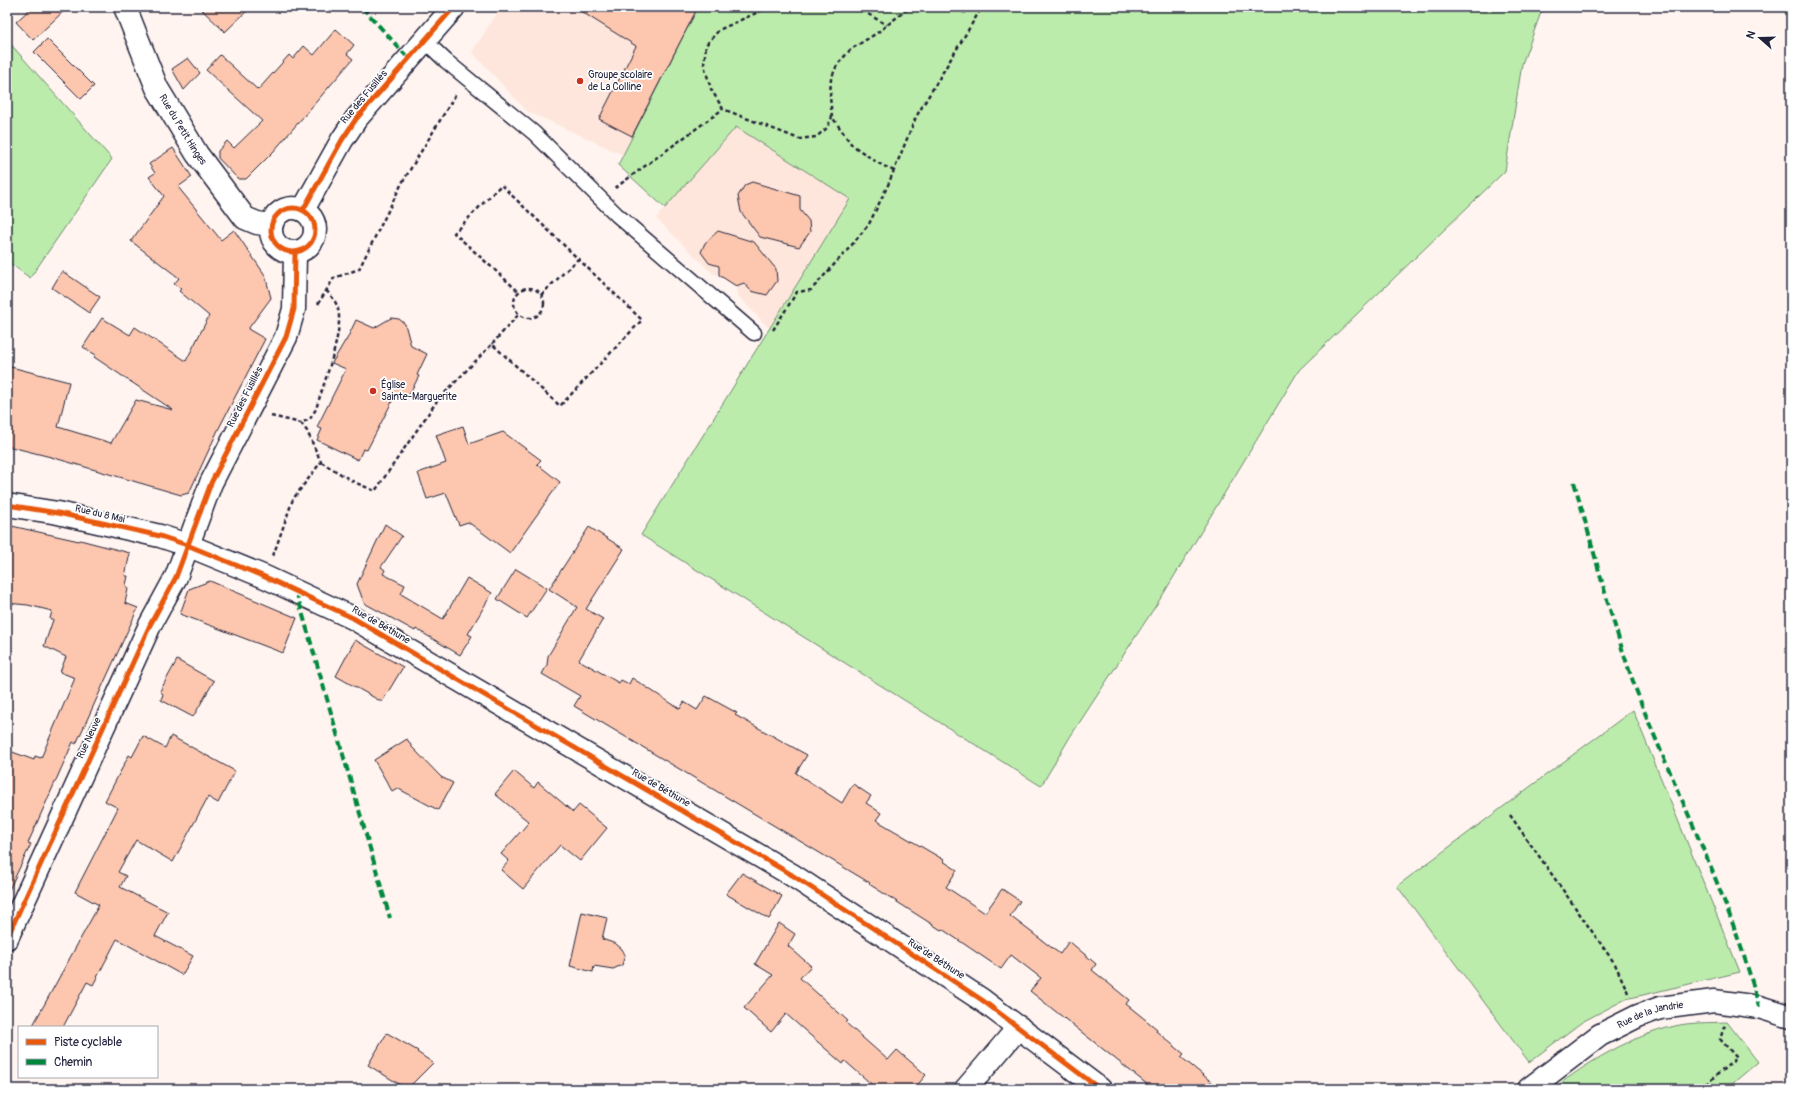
<svg xmlns="http://www.w3.org/2000/svg" width="1798" height="1096" viewBox="0 0 1798 1096" font-family="Pangolin,sans-serif">
<rect width="100%" height="100%" fill="#fff4ef"/>
<filter id="ink" filterUnits="userSpaceOnUse"><feTurbulence type="fractalNoise" baseFrequency=".025" numOctaves="2"/><feDisplacementMap in="SourceGraphic" scale="8" xChannelSelector="R" yChannelSelector="G"/><feConvolveMatrix kernelMatrix="1 2 1 2 8 2 1 2 1" color-interpolation-filters="sRGB"/></filter>
<g filter="url(#ink)">
<g fill="#fee6dc">
<polygon points="501,7 698,7 623,155 527,111 472,52"/>
<polygon points="736,127 850,199 769,328 738,296 736,286 719,275 713,274 656,218"/>
</g>
<g fill="#bcecab" stroke="#6f8773">
<polygon points="698,7 952,7 965,14 969,7 1543,7 1522,64 1505,171 1299,370 1164,593 1070,737 1041,786 641,535 850,199 736,127 665,208 618,165"/>
<polygon points="7,40 112,159 30,278 7,261"/>
<polygon points="1633,710 1740,972 1626,999 1582,1022 1529,1062 1397,886"/>
<path d="M1727 1022 1758 1062 1726 1089H1553C1588 1062 1631 1036 1675 1026 1691 1022 1710 1023 1727 1022Z"/>
</g>
<g fill="#fdc7af" stroke="#22223b">
<polygon points="32,7 68,7 33,40 16,22"/>
<polygon points="199,7 251,7 225,32"/>
<polygon points="574,7 698,7 632,136 599,119 636,46"/>
<polygon points="336,29 354,45 347,54 353,59 273,152 246,179 238,179 218,158 218,151 227,141 234,148 262,121 206,70 220,55 258,90 289,55 293,59 304,46 314,55"/>
<polygon points="47,39 94,86 81,99 34,52"/>
<polygon points="188,58 200,73 184,90 172,69"/>
<polygon points="173,148 192,177 178,187 221,240 234,230 265,275 271,298 248,329 265,339 218,430 189,493 181,495 51,457 7,446 7,366 69,382 58,427 111,443 136,400 173,410 94,357 96,355 83,347 102,318 130,335 135,327 186,361 209,316 179,291 181,289 174,284 179,278 131,241 164,196 149,177 155,173 149,164"/>
<polygon points="752,182 800,196 800,210 809,221 810,232 799,247 760,237 741,212 738,196 745,185"/>
<polygon points="718,231 754,242 776,269 777,281 767,295 751,291 744,283 736,286 719,275 719,266 709,263 701,252 705,243"/>
<polygon points="62,271 100,297 89,313 52,288"/>
<polygon points="391,318 399,319 405,324 411,346 427,354 417,375 419,376 407,399 396,394 367,450 363,449 358,460 317,440 322,429 317,427 346,369 332,363 345,341 346,341 356,320 374,328"/>
<polygon points="463,426 469,444 503,432 541,460 537,464 560,482 510,553 468,522 459,525 446,493 427,499 418,473 446,463 436,435"/>
<polygon points="385,524 402,536 381,567 385,570 383,574 405,585 401,594 443,619 467,578 492,593 468,634 472,636 460,655 416,629 415,631 364,603 357,584"/>
<polygon points="7,525 79,541 80,540 130,553 125,576 128,576 126,585 128,589 125,603 138,608 76,744 73,742 28,843 31,844 7,894 7,750 34,760 35,756 41,758 75,678 60,672 66,657 44,646 53,620 50,619 52,611 28,605 7,603"/>
<polygon points="589,527 624,549 586,609 603,619 579,660 619,683 621,680 629,684 632,678 680,709 684,702 697,710 706,696 737,713 735,715 807,755 796,773 842,803 853,784 871,796 866,803 881,813 876,820 944,860 943,861 957,870 946,887 985,913 1002,889 1020,901 1010,916 1060,954 1069,941 1096,964 1092,970 1129,1000 1126,1004 1157,1029 1156,1031 1184,1054 1181,1057 1220,1089 1153,1089 1030,991 1041,978 1011,955 1001,969 942,929 941,930 869,884 870,883 574,706 580,696 542,674 547,665 548,656 577,607 549,589"/>
<polygon points="516,569 547,588 527,618 497,599"/>
<polygon points="210,581 297,618 283,653 180,614 189,589"/>
<polygon points="355,640 403,667 382,702 336,676"/>
<polygon points="177,660 214,681 193,717 161,700 163,694 160,691"/>
<polygon points="143,736 165,748 171,736 235,771 218,803 208,797 173,862 136,840 118,872 126,876 120,887 168,912 155,936 193,956 182,975 117,939 93,985 87,982 63,1027 32,1027 99,905 75,892 118,808 105,801 129,755 132,757"/>
<polygon points="407,739 412,747 441,777 453,783 438,810 397,788 392,791 374,760"/>
<polygon points="514,771 534,788 538,782 573,812 579,805 607,828 580,861 560,845 523,889 501,870 509,861 501,854 529,822 495,794"/>
<polygon points="742,873 782,896 769,919 726,894"/>
<polygon points="582,912 607,918 602,939 616,944 622,949 625,955 622,965 613,969 594,966 593,972 570,966"/>
<polygon points="779,923 795,934 788,946 811,966 800,978 848,1021 846,1023 888,1060 897,1050 926,1075 914,1089 877,1089 845,1061 843,1064 786,1014 771,1032 744,1008 773,975 755,964"/>
<polygon points="387,1033 418,1051 417,1052 433,1063 407,1089 368,1065"/>
</g>
<g fill="none" stroke-linecap="round" stroke-linejoin="round">
<defs>
<polyline id="service" points="425,41 446,61 534,133 617,215 754,333"/>
<g id="minor">
<path id="s1" d="M125 7 157 88 197 154 245 218 257 223 271 225"/>
<polyline points="966,1089 1019,1027"/>
<path id="s2" d="M1529 1089 1600 1035 1638 1016 1660 1008 1714 1001 1759 1007 1791 1017"/>
</g>
<g id="tertiary">
<circle cx="293" cy="230" r="22"/>
<polyline points="303,210 342,140 356,119 454,7"/>
<polyline points="7,505 58,513 160,536 187,545 265,577 353,618 792,875 982,1000 1100,1089"/>
<polyline points="7,938 150,625 176,577 211,483 286,337 294,309 295,253"/>
</g>
</defs>
<use href="#service" stroke="#22223b" stroke-width="17"/>
<use href="#minor" stroke="#22223b" stroke-width="25"/>
<use href="#tertiary" stroke="#22223b" stroke-width="25"/>
<g stroke="#22223b" stroke-width="2.5" stroke-dasharray="4 3" stroke-linecap="butt">
<polyline points="769,7 719,30 706,45 704,65 711,89 723,109 799,139 816,137 827,128 832,117"/>
<polyline points="856,7 887,25"/>
<polyline points="894,171 878,163 852,145 832,117 830,97 831,79 837,65 851,49 877,33 910,7"/>
<polyline points="615,188 723,109"/>
<circle cx="529" cy="303" r="15"/>
<polyline points="541,295 578,259"/>
<polyline points="318,304 334,278 359,269 402,183 456,94"/>
<polyline points="773,330 797,292 811,290 851,246 869,224 888,185 916,117 982,7"/>
<polyline points="492,344 519,314"/>
<polyline points="271,416 301,423"/>
<polyline points="321,462 354,482 375,491 437,401 492,344 560,406 642,320 501,185 454,233 519,292"/>
<path d="M273 556 293 499 321 462 307 431 301 423 310 419 316 409C323 385 344 332 338 309 336 301 331 296 326 290"/>
<polyline points="1510,815 1615,964 1629,995"/>
<polyline points="1700,1089 1737,1058 1720,1039 1725,1025"/>
</g>
<use href="#service" stroke="#fff" stroke-width="14"/>
<use href="#minor" stroke="#fff" stroke-width="22"/>
<use href="#tertiary" stroke="#fff" stroke-width="22"/>
<g stroke="#00873e" stroke-width="4" stroke-dasharray="8 4" stroke-linecap="butt">
<polyline points="362,7 409,59"/>
<path d="M1574 482C1596 557 1614 634 1643 708 1683 807 1732 903 1759 1007"/>
<polyline points="296,591 390,918"/>
</g>
<defs>
<g id="cycleway">
<circle cx="293" cy="230" r="22"/>
<polyline points="303,210 342,140 356,119 454,7"/>
<polyline points="7,505 58,513 160,536 187,545 265,577 353,618 792,875 982,1000 1100,1089"/>
<polyline points="7,938 150,625 176,577 211,483 286,337 294,309 295,253"/>
</g>
</defs>
<use href="#cycleway" stroke="#fff" stroke-width="8"/>
<use href="#cycleway" stroke="#e8590c" stroke-width="5"/>
</g>
</g>
<g fill="#c8321e" stroke="#fff" stroke-width="1.5">
<circle cx="580" cy="81" r="4"/>
<circle cx="373" cy="391" r="4"/>
</g>
<g text-anchor="middle" dominant-baseline="central" stroke-width="3.5" stroke-linejoin="round" paint-order="stroke">
<g font-size="10" fill="#22223b" stroke="#fff" text-anchor="start">
<text x="588" y="75">Groupe scolaire<tspan x="588" dy="12">de La Colline</tspan></text>
<text x="381" y="385">Église<tspan x="381" dy="12">Sainte-Marguerite</tspan></text>
</g>
<g font-size="10" fill="#22223b" stroke="#fff">
<text transform="translate(364 97) rotate(-50)">Rue des Fusillés</text>
<text stroke="none"><textPath href="#s1" startOffset="136">Rue du Petit Hinges</textPath></text>
<text transform="translate(245 397) rotate(-63)">Rue des Fusillés</text>
<text transform="translate(100 514) rotate(13)">Rue du 8 Mai</text>
<text transform="translate(381 625) rotate(30)">Rue de Béthune</text>
<text transform="translate(89 738) rotate(-65)">Rue Neuve</text>
<text transform="translate(661 788) rotate(30)">Rue de Béthune</text>
<text transform="translate(936 959) rotate(33)">Rue de Béthune</text>
<text stroke="none"><textPath href="#s2" startOffset="144">Rue de la Jandrie</textPath></text>
</g>
</g>
<rect width="1798" height="1096" fill="none" stroke="#fff" stroke-width="24"/>
<rect x="12" y="12" width="1774" height="1072" fill="none" stroke="#22223b" stroke-width="1.5" filter="url(#ink)"/>
<rect x="18" y="1026" width="140" height="52" fill="#ffffff" stroke="#a7a7b1"/>
<rect x="26" y="1039" width="20" height="6" fill="#e8590c" stroke="#a7a7b1"/>
<text x="54" y="1046" font-size="12" fill="#22223b">Piste cyclable</text>
<rect x="26" y="1059" width="20" height="6" fill="#00873e" stroke="#a7a7b1"/>
<text x="54" y="1066" font-size="12" fill="#22223b">Chemin</text>
<g transform="translate(1760 38) rotate(290)" stroke="#ffffff" stroke-width="3" paint-order="stroke">
<path d="M0-3L7 15L0 10L-7 15Z" fill="#22223b"/>
<text y="-6" font-size="11" font-weight="bold" text-anchor="middle" fill="#22223b">N</text>
</g>
</svg>
